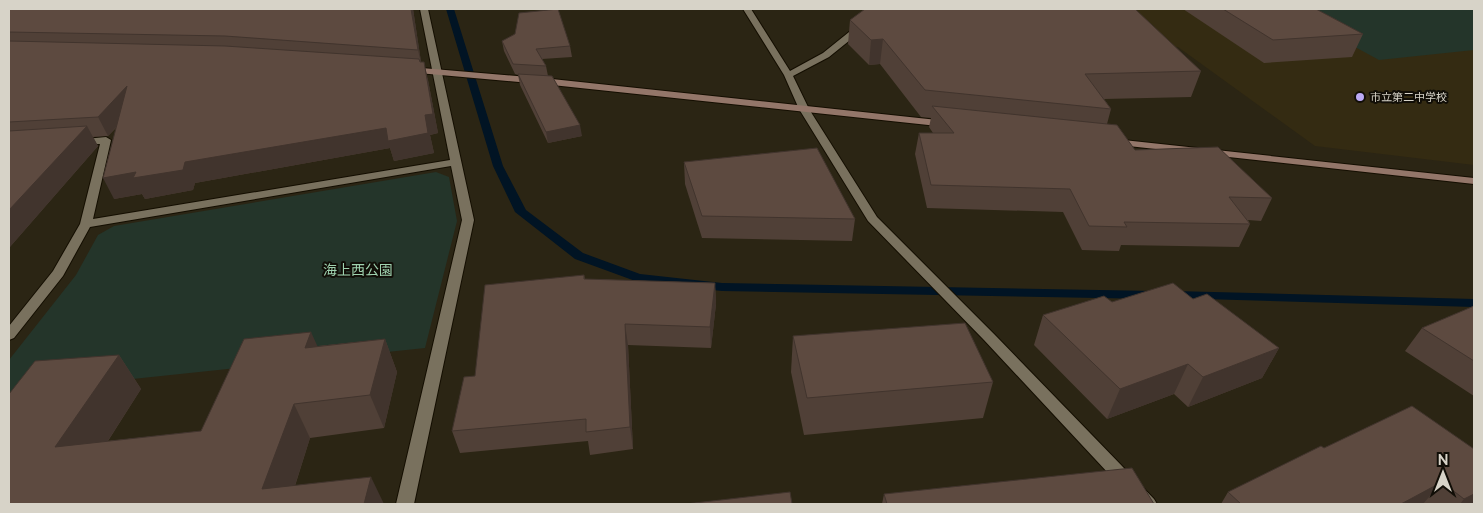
<svg xmlns="http://www.w3.org/2000/svg" width="1483" height="513" viewBox="0 0 1483 513" font-family="Raleway,'Noto Sans JP',sans-serif">
<rect width="100%" height="100%" fill="#2b2514"/>
<polygon fill="#342b12" points="990,9 1474,9 1474,165 1315,146 1178,47 1007,45"/>
<g fill="#24352a">
<polygon points="1285,9 1474,9 1474,50 1379,60"/>
<polygon points="436,172 449,177 457,221 425,348 9,392 9,360 76,275 98,235 114,226"/>
</g>
<g fill="none" stroke-linecap="round" stroke-linejoin="round">
<g fill="#011424" fill-rule="evenodd">
<polygon points="446,9 454,9 503,166 526,210 583,253 640,274 722,283 1154,291 1161,295 1154,299 722,291 638,282 575,259 515,212 493,166"/>
<polygon points="1174,291 1474,299 1474,307 1169,298 1167,295 1169,292"/>
</g>
<defs>
<g id="street">
<polygon points="420,9 428,9 474,220 414,504 396,504 462,220 451,166 90,227 63,276 14,338 9,340 9,326 53,271 80,224 100,144 75,144 75,140 106,137 111,140 93,219 450,160"/>
<polygon points="743,9 751,9 790,71 823,53 859,24 865,24 865,28 829,57 793,76 809,109 877,217 994,334 1154,499 1157,504 1137,504 984,340 868,221 799,109 784,75"/>
</g>
<g id="secondary">
<polygon points="410,67 552,79 947,121 952,124 947,127 552,85 407,72 406,70"/>
<polygon points="1114,139 1474,178 1474,184 1110,144 1110,140"/>
</g>
</defs>
<use href="#street" stroke="#140e01" stroke-width="2"/>
<use href="#secondary" stroke="#140e01" stroke-width="2"/>
<use href="#street" fill="#79715e" fill-rule="evenodd"/>
<use href="#secondary" fill="#937669" fill-rule="evenodd"/>
</g>
<g fill="#504037">
<polygon points="9,9 413,9 421,62 428,80 438,133 430,135 434,153 394,161 390,148 195,183 193,190 145,199 142,194 114,199 116,128 108,136 93,137 98,146 9,248"/>
<polygon points="1183,9 1316,9 1363,34 1352,57 1264,63"/>
<polygon points="850,20 1201,71 1191,97 1104,99 1111,109 1107,124 1135,150 1272,198 1261,221 1248,220 1250,224 1239,247 1121,245 1119,251 1082,250 1063,212 927,208 915,154 919,133 933,133 929,127 931,118 921,117 880,64 869,65 848,44"/>
<polygon points="502,41 570,46 572,57 542,59 546,66 548,76 582,136 548,143 520,85 518,75 515,74 504,51"/>
<polygon points="684,162 855,219 852,241 702,238 685,184"/>
<polygon points="584,275 585,279 715,283 716,304 711,348 628,345 633,449 590,455 588,441 460,453 452,431 475,376"/>
<polygon points="1193,299 1279,348 1262,378 1188,407 1174,394 1107,419 1034,345 1043,315 1112,302"/>
<polygon points="1474,306 1474,396 1405,351 1422,328"/>
<polygon points="793,336 993,382 983,418 804,435 791,372"/>
<polygon points="385,339 397,372 384,428 310,438 295,486 384,504 9,504 119,355 141,389 108,441 201,431 318,346"/>
<polygon points="1412,406 1474,504 1221,504 1228,492 1324,448"/>
<polygon points="884,494 1154,504 882,504"/>
</g>
<g fill="#41342d">
<polygon points="411,9 413,9 422,68 418,50"/>
<polygon points="883,39 880,64 869,65 871,40"/>
<polygon points="424,62 428,80 438,133 430,135 434,153 394,161 390,148 195,183 193,190 145,199 142,194 114,199 103,178 425,115"/>
<polygon points="127,86 136,105 108,136 98,117"/>
<polygon points="580,125 582,136 548,143 546,132"/>
<polygon points="87,126 98,146 9,248 9,210"/>
<polygon points="715,283 716,304 711,348 710,327"/>
<polygon points="625,324 628,345 633,449 630,427"/>
<polygon points="311,332 326,365 305,348"/>
<polygon points="385,339 397,372 384,428 370,395"/>
<polygon points="1279,348 1262,378 1188,407 1203,377"/>
<polygon points="119,355 141,389 82,481 55,447"/>
<polygon points="1188,364 1174,394 1107,419 1120,389"/>
<polygon points="294,404 310,438 289,504 262,489"/>
<polygon points="371,477 384,504 364,504"/>
<polygon points="1442,482 1423,504 1401,504"/>
<polygon points="1474,494 1474,504 1460,504 1464,499"/>
</g>
<g fill="#5d4a40" stroke="#41342d">
<polygon points="9,9 411,9 418,50 225,36 9,32"/>
<polygon points="558,9 570,46 536,49 546,66 513,64 502,41 515,34 519,13"/>
<polygon points="865,9 1135,9 1201,71 1085,74 1111,109 925,90 883,39 871,40 850,20"/>
<polygon points="1223,9 1316,9 1363,34 1273,40"/>
<polygon points="9,41 225,46 419,59 420,62 424,62 433,114 425,115 428,133 388,141 386,128 185,162 183,170 133,178 136,172 103,178 127,86 98,117 9,122"/>
<polygon points="518,74 552,76 580,125 546,132"/>
<polygon points="932,106 1117,125 1135,150 1218,147 1272,198 1229,197 1250,224 1124,222 1127,227 1089,226 1070,189 931,185 919,133 954,133"/>
<polygon points="87,126 9,210 9,131"/>
<polygon points="817,148 855,219 702,216 684,162"/>
<polygon points="584,275 584,279 715,283 710,327 625,324 630,427 586,432 586,419 452,431 464,377 475,376 485,285"/>
<polygon points="1173,283 1193,299 1207,294 1279,348 1203,377 1188,364 1120,389 1043,315 1104,296 1112,302"/>
<polygon points="1474,306 1474,361 1422,328"/>
<polygon points="965,323 993,382 807,398 793,336"/>
<polygon points="311,332 305,348 385,339 370,395 294,404 262,489 371,477 364,504 9,504 9,394 35,361 119,355 55,447 201,431 244,339"/>
<polygon points="1412,406 1474,449 1474,494 1464,499 1442,482 1401,504 1241,504 1228,492 1321,446 1324,448"/>
<polygon points="1132,468 1154,504 887,504 884,494"/>
<polygon points="790,492 792,504 686,504"/>
</g>
<circle fill="#bcaaf5" stroke="#110e07" stroke-width="2" cx="1360" cy="97" r="5"/>
<g text-anchor="middle" dominant-baseline="central" stroke-width="4" stroke-linejoin="round" paint-order="stroke">
<g font-size="11" fill="#d7d3c8" stroke="#110e07" text-anchor="start">
<text x="1370" y="97">市立第二中学校</text>
</g>
<g font-size="14" fill="#9fd2af" stroke="#110e07">
<text x="358" y="270">海上西公園</text>
</g>
</g>
<rect width="1483" height="513" fill="none" stroke="#d7d3c8" stroke-width="20"/>
<g transform="translate(1443 473)" stroke="#110e07" stroke-width="4" paint-order="stroke">
<path d="M0-4L9 19L0 12L-9 19Z" fill="#d7d3c8"/>
<text y="-8" font-size="14" font-weight="bold" text-anchor="middle" fill="#d7d3c8">N</text>
</g>
</svg>
